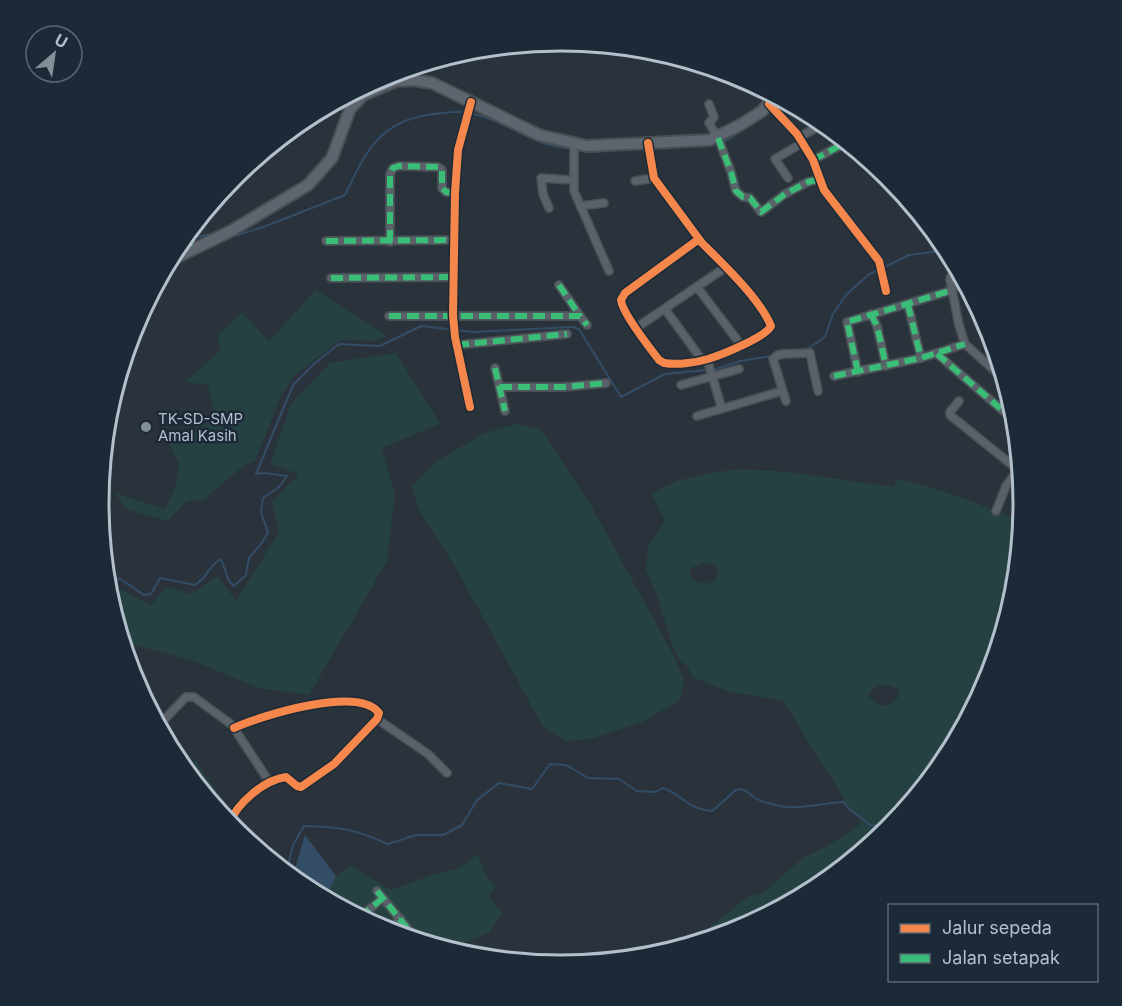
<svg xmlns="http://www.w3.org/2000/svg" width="1122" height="1006" viewBox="0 0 1122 1006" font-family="Inter,sans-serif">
<rect width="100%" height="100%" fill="#2a333b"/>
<g fill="#264142" fill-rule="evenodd">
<polygon points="316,290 388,336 375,341 340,340 294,376 281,396 255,461 243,466 204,500 187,501 167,521 126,509 115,493 165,509 175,487 179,465 167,439 199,428 215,416 208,385 185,382 221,350 217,336 242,312 269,341"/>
<polygon points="396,353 440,424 382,448 395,495 387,561 309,695 259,688 191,660 122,642 112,609 120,589 151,605 166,587 191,594 218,576 236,601 279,532 272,502 299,474 270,464 291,404 330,363"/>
<polygon points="515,424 541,429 592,507 674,656 684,681 680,700 644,721 590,739 566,741 543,727 457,570 418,508 412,486 434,463 483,434"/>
<path d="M739 469 790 472 894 487 897 479C940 488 982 504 1022 523L1015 594 988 680 945 760 888 830 872 843 864 839 860 844 861 848 865 849 825 882 822 878 819 880 814 877 813 883 808 884V888L814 890 738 930 651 957 629 959 684 935 703 932 748 897 764 892 803 858 829 845 859 825 861 818C843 806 846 801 836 785 817 758 801 730 784 701L731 692 692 677 688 667 680 661 672 644 656 593 646 570 648 547 665 521 652 494C678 476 709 474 739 469ZM704 563 712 564 719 571 716 580C706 586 695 585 689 574L691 568ZM885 685C892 685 895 686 899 692 897 709 877 709 869 696L870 692 878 686Z"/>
<polygon points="195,760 227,806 222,815 183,768"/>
<polygon points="478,854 487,878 496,886 488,896 502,913 489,933 467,942 442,948 384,930 325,899 336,876 351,866 391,890 432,875 457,869"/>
</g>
<polygon fill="#334d67" points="305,835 336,876 325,899 304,887 292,878"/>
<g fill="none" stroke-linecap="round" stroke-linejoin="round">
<g stroke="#334d67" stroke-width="2">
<polyline points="775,107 785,101"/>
<polyline points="711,144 728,140 771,110"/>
<polyline points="589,152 634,149"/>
<path d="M231 235 235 236 266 226 345 195C366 151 380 120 434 114 446 113 458 110 470 113 495 118 515 132 538 141 552 147 569 148 583 151"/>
<polyline points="182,240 220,232"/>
<polyline points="801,350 807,349 825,337 833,314 846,295 868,275 909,255 947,250"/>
<path d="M108 595 112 585 119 578 144 595 151 594 160 578 195 585C210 575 207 567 221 559L229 581 234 586 246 575 249 558 261 544 268 533 261 512 263 498 279 487 287 476 265 473 256 474 293 385 315 363 339 344 380 346 421 326 474 332 572 327 579 329 621 397 665 374 716 369 740 361 772 356"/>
<path d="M286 873 293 845 304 826C341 827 354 829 388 844L416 835H443L462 825 477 800 499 783 532 789 550 764 566 765 588 778 619 779 637 791 656 792 662 788C680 792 686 809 712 811 718 807 734 791 736 790 745 787 750 795 757 799 762 802 769 803 775 805 796 811 822 803 844 802L849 809 870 825 891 826"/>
</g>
<defs>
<g id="street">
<polyline points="709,104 714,117 709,123 718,138 731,172 736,191 743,197 750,198 761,212 785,194 808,182 820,179"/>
<polyline points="769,104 797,134 813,160 824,190 879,261 886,291"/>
<polyline points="799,137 824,124"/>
<path d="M648 143 654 178 699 239 702 243C723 264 760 299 771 326 766 337 721 355 708 359 695 363 677 365 664 363L659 360C649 347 622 313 621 300L625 293 699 239"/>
<polyline points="574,145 574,191 609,271"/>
<polyline points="813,160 847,142"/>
<polyline points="788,178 775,159 802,143"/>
<polyline points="635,181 654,178"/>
<polyline points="580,206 604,203"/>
<polyline points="549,208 543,194 541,178 573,180"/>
<polyline points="185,236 192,250"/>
<polyline points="326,241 453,240"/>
<polyline points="390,242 390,174 393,168 399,166 438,167 442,170 442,188 446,192 455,193"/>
<polyline points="960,274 951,276 950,280 959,325 965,344 1004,379"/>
<polyline points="331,278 453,277"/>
<polyline points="559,285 580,316"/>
<polyline points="697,287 741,345"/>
<polyline points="908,305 921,358"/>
<polyline points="665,309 702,360"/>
<polyline points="871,314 877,326 886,366"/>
<polyline points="389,316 580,316 587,325"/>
<polyline points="636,328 726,267"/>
<polyline points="457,345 567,334"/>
<polyline points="937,354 1015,421"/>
<polyline points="707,359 722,409"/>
<polyline points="495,368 505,411"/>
<polyline points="858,372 847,322 953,290"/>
<polyline points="834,376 921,358 965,344"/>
<polyline points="681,385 739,369"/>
<polyline points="500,387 564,387 606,383"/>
<polyline points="786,401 773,359 778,355 783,354 810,353 818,391"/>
<polyline points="959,401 950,412 950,415 1017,469"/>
<polyline points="470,407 455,337 453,315 455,193 458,150 471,102"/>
<polyline points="697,416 782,391"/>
<polyline points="996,511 1006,486 1020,467"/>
<polyline points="377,719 428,754 447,773"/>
<polyline points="158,726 186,697 194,697 232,725 270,783"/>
<path d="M229 824C237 803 264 780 286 777L297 786 301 787 334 764 377 719 379 713C358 685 260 716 234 728"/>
<polyline points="377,891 412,934"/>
<polyline points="360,917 383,898"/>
<polyline points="386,931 401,919"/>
</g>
<polyline id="secondary" points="169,261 231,231 308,185 332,158 350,109 363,95 396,81 412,80 432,83 539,135 587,146 710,140 742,124 762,111 776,96"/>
</defs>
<use href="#street" stroke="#484f55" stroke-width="10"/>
<use href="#secondary" stroke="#484f55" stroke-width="14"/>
<use href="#street" stroke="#5b6168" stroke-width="7"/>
<use href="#secondary" stroke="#5e656e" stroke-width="10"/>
<g stroke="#3abd76" stroke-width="6" stroke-dasharray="12 6" stroke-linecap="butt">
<polyline points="718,138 731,172 736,191 743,197 750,198 761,212 785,194 808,182 820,179"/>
<polyline points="813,160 847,142"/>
<polyline points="185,236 192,250"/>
<polyline points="326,241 453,240"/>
<polyline points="390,242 390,174 393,168 399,166 438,167 442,170 442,188 446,192 455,193"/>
<polyline points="331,278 453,277"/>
<polyline points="559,285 580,316"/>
<polyline points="908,305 921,358"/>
<polyline points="871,314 877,326 886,366"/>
<polyline points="389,316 580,316 587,325"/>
<polyline points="457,345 567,334"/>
<polyline points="937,354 1015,421"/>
<polyline points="495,368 505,411"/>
<polyline points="858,372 847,322 953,290"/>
<polyline points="834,376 921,358 965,344"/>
<polyline points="500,387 564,387 606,383"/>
<polyline points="377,891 412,934"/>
<polyline points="360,917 383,898"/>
<polyline points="386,931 401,919"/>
</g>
<defs>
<g id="cycleway">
<polyline points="769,104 797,134 813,160 824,190 879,261 886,291"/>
<path d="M648 143 654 178 699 239 702 243C723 264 760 299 771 326 766 337 721 355 708 359 695 363 677 365 664 363L659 360C649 347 622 313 621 300L625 293 699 239"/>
<polyline points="470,407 455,337 453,315 455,193 458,150 471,102"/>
<path d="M229 824C237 803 264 780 286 777L297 786 301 787 334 764 377 719 379 713C358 685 260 716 234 728"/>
</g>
</defs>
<use href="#cycleway" stroke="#1c2a37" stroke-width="11"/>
<use href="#cycleway" stroke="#f5874c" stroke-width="8"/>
</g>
<circle fill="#848e99" stroke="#1c2a37" stroke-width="2" cx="146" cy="427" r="6"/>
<g text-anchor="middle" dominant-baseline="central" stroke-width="5" stroke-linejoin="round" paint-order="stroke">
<g font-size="15" fill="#b4bfcc" stroke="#1c2a37" text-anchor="start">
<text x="158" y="418">TK-SD-SMP<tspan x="158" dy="17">Amal Kasih</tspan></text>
</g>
</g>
<path d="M0 0H1122V1006H0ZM109 503a452 452 0 1 1 904 0a452 452 0 1 1-904 0Z" fill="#1c2a37" fill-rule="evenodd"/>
<path fill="none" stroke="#b4bfcc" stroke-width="3" d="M109 503a452 452 0 1 1 904 0a452 452 0 1 1-904 0Z"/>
<rect x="888" y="904" width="210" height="78" fill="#1c2a37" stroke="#596673" stroke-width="1.5"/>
<rect x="900" y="924" width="30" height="9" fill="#f5874c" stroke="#596673" stroke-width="1.5"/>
<text x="942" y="934" font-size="18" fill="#b4bfcc">Jalur sepeda</text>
<rect x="900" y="954" width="30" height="9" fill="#3abd76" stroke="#596673" stroke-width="1.5"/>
<text x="942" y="964" font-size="18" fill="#b4bfcc">Jalan setapak</text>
<g transform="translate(54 54) rotate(29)"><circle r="28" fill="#1c2a37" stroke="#596673" stroke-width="1.5"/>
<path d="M0-4.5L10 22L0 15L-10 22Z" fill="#848e99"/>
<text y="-9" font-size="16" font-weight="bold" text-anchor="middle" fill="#b4bfcc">U</text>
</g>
</svg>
